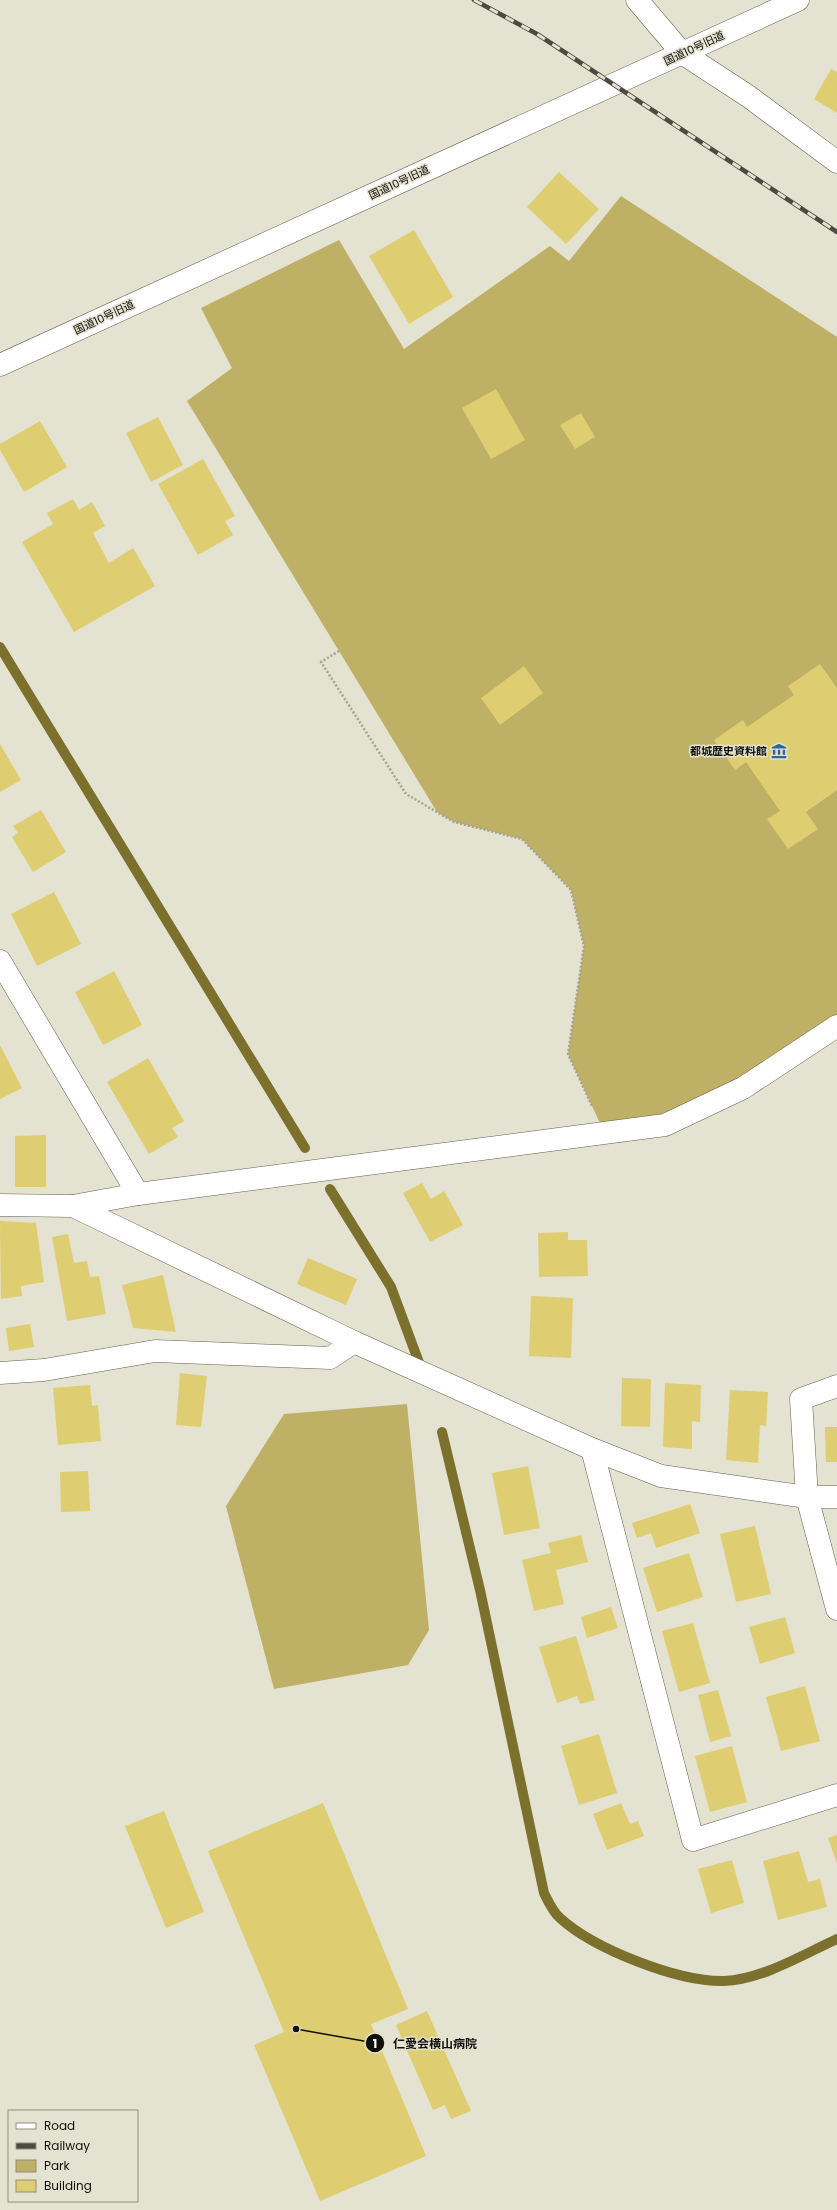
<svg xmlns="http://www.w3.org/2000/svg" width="837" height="2210" viewBox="0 0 837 2210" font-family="Poppins,'Noto Sans JP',sans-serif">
<rect width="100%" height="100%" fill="#e4e2d0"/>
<g fill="#beb065">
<polygon points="621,196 837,337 837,1026 743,1088 605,1134 568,1054 584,946 571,890 522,839 454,822 437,812 187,401 232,368 201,308 339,240 404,349 550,246 569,261"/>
<polygon points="407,1404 429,1630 408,1665 274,1689 226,1506 284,1414"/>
</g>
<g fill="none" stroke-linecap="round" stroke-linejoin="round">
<g stroke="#7c702d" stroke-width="10">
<polyline points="0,647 305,1148"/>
<polyline points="330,1189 391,1287 421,1368"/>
<path d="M442 1432 480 1590 544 1893C548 1901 553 1912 560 1918 594 1949 678 1982 724 1981 761 1980 804 1954 837 1939"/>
</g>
</g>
<g fill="#dece71">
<polygon points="831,69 837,72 837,113 814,99"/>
<polygon points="559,172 599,209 566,244 527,207"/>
<polygon points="414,230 453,297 409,324 369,256"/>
<polygon points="496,389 525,440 491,459 462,408"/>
<polygon points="581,413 595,437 575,449 560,425"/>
<polygon points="158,417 183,465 151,482 126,433"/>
<polygon points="40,421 67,467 24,492 0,450 0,444"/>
<polygon points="203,459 235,516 225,521 233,535 198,555 158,484"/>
<polygon points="73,499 79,510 92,502 105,526 93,533 109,563 133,548 155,586 74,632 22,542 53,524 47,513"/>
<polygon points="820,664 837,688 837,790 806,812 818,829 788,849 767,819 780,811 746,762 735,770 714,740 743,720 747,727 794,695 788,686"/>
<polygon points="524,666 543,693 500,725 481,698"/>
<polygon points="0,744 21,780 0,792"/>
<polygon points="41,810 66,852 33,872 12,837 18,833 13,826"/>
<polygon points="54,892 81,944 37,966 11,914"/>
<polygon points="114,971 142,1025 103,1045 75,992"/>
<polygon points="0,1045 22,1088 0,1099"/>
<polygon points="148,1058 184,1121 172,1128 178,1137 149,1154 107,1082"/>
<polygon points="46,1135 46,1187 15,1187 15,1136"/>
<polygon points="422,1183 431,1199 444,1191 463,1225 430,1242 403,1193"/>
<polygon points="0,1221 36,1223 44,1282 21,1286 22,1296 1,1299"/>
<polygon points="568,1232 568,1240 587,1240 588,1276 539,1277 538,1233"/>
<polygon points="68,1234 74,1263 87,1261 90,1277 99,1276 106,1314 67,1321 52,1237"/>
<polygon points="308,1258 357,1279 346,1305 297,1284"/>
<polygon points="163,1275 176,1332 133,1328 122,1285"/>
<polygon points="531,1296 573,1298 571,1358 529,1356"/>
<polygon points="30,1324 34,1347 9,1351 6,1328"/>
<polygon points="180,1373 207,1376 201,1427 176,1425"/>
<polygon points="622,1378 651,1379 650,1427 621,1426"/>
<polygon points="665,1383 701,1385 700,1422 692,1421 692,1449 663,1447"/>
<polygon points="90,1385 92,1406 98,1405 101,1441 58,1445 53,1388"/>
<polygon points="730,1390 768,1392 766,1426 760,1425 758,1463 726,1460"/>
<polygon points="825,1427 837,1427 837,1462 826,1462"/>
<polygon points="528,1466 540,1528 504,1535 492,1473"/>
<polygon points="88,1471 90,1511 61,1512 60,1472"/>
<polygon points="690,1504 700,1533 656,1548 651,1533 637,1538 632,1523"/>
<polygon points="755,1526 771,1594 736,1602 720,1534"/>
<polygon points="581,1535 588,1562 556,1570 564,1604 534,1611 522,1560 551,1553 548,1543"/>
<polygon points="689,1553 703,1597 657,1612 643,1568"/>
<polygon points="611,1607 618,1628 587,1638 581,1617"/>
<polygon points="785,1617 795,1653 760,1664 749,1627"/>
<polygon points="693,1623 710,1683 679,1692 662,1631"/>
<polygon points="576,1636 595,1700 580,1704 577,1696 557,1703 539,1647"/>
<polygon points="805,1686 820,1741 781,1751 766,1697"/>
<polygon points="718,1690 731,1736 710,1742 698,1695"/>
<polygon points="599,1734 617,1793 579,1805 561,1746"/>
<polygon points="732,1746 747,1802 710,1812 695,1756"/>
<polygon points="323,1803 408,2009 371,2024 426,2156 320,2201 254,2045 284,2032 208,1851"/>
<polygon points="621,1803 630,1824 638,1821 644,1836 607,1850 593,1814"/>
<polygon points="164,1811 204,1912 166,1928 125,1826"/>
<polygon points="837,1835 837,1863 828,1838"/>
<polygon points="799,1851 808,1882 820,1879 827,1907 778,1920 763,1861"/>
<polygon points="732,1860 744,1903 711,1913 698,1869"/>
<polygon points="427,2011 471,2111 451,2119 445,2105 433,2110 396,2025"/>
</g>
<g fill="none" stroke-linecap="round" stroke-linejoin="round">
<defs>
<g id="minor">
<polyline points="682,53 748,96 837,162"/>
<polyline points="0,961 138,1194"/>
<polyline points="0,1205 73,1206 138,1194 665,1125 743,1088 837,1026"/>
<polyline points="73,1206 354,1342 592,1449 661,1476 807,1497 837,1497"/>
<polyline points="0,1373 44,1370 155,1351 330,1358 354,1342"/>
<polyline points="837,1386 801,1399 807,1497 837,1609"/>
<polyline points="592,1449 693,1840 837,1795"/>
</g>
<g id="tertiary">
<polyline points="637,0 682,53"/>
<polyline points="0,365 798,0"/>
</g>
</defs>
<use href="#minor" stroke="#626051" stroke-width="23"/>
<use href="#tertiary" stroke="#626051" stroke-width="23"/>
<polyline stroke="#a4a294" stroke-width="2.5" stroke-dasharray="2 2" stroke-linecap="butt" points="339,651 321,662 406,794 454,822 522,839 571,890 584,946 568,1054 592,1106"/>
<use href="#minor" stroke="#fff" stroke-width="22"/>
<use href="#tertiary" stroke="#fff" stroke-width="22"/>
<defs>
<polyline id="rail" points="474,0 537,34 837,232"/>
</defs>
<use href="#rail" stroke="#4c4a41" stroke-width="4.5"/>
<use href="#rail" stroke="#e4e2d0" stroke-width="3" stroke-dasharray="9" stroke-linecap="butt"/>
</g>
<defs>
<symbol id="museum-bare" viewBox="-9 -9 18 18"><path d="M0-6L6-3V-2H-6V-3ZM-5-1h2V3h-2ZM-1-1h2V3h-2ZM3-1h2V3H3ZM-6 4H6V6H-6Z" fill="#2b679f" stroke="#e4e2d0" stroke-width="2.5" paint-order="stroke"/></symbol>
</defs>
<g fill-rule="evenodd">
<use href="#museum-bare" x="768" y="740" width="22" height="22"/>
</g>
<g text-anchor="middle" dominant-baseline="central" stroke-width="3" stroke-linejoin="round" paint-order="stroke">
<g font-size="11" fill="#100f09" stroke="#e4e2d0">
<text transform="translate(694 48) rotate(-25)">国道10号旧道</text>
<text transform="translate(399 182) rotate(-25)">国道10号旧道</text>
<text transform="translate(104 317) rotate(-25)">国道10号旧道</text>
</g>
<g font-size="11" font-weight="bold" fill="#100f09" stroke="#e4e2d0" text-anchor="end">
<text x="767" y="751">都城歴史資料館</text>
</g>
</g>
<path fill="none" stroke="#100f09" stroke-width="1.5" d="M296 2029L375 2043"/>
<g fill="#100f09" stroke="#e4e2d0" stroke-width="1.5">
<circle cx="296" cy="2029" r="4"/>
<circle cx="375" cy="2043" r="10"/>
</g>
<g font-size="12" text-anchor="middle" font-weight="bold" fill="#fff">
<text x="375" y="2048">1</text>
</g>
<g font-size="12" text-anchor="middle" font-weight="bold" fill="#100f09" stroke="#e4e2d0" stroke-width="3" stroke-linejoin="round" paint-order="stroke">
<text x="435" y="2048">仁愛会横山病院</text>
</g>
<rect x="8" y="2110" width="130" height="92" fill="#e4e2d0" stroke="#8f8e80"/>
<rect x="16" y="2123" width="20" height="6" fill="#ffffff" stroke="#8f8e80"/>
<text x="44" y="2130" font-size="12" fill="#100f09">Road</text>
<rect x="16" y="2143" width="20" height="6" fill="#4c4a41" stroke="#8f8e80"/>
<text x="44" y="2150" font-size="12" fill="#100f09">Railway</text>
<rect x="16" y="2160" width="20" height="12" fill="#beb065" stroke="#8f8e80"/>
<text x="44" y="2170" font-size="12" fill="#100f09">Park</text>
<rect x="16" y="2180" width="20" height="12" fill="#dece71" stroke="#8f8e80"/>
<text x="44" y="2190" font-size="12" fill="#100f09">Building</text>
</svg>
